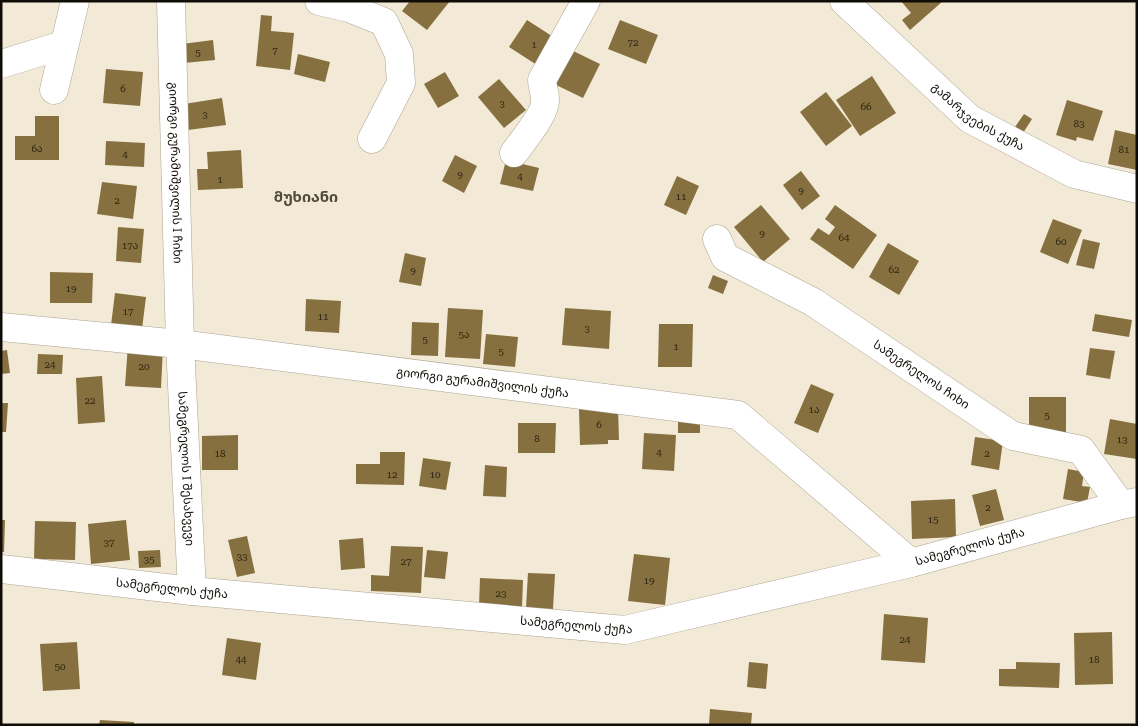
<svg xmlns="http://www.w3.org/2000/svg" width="1138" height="726" viewBox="0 0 1138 726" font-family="'Roboto Serif','Noto Sans Georgian',serif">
<rect width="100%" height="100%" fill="#f2e9d7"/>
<g fill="#86703f">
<polygon points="410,1 450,1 427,30 402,11"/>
<polygon points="901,1 943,1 910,30 902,20 911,13"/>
<polygon points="261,15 272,16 271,31 294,33 290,70 256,66"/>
<polygon points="527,20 558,40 540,67 509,47"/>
<polygon points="620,20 658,35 646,64 608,49"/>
<polygon points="213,40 215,60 184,63 182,44"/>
<polygon points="567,48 600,64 583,98 550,82"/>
<polygon points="298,54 330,62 325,82 294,74"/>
<polygon points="106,69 143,72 140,106 103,103"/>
<polygon points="445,72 459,96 438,108 424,84"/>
<polygon points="872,76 896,113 860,136 836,100"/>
<polygon points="499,79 526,110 504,128 478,97"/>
<polygon points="826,92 852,126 826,146 800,112"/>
<polygon points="222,98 226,125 188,130 184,104"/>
<polygon points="1067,100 1103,111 1093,141 1077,137 1076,141 1056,135"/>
<polygon points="1024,114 1032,119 1023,133 1015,127"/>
<polygon points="35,116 59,116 59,160 15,160 15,136 35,136"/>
<polygon points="1115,130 1137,135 1137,170 1108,164"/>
<polygon points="106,141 145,143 144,167 105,165"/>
<polygon points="241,150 243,188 198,190 197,169 208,169 207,152"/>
<polygon points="455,155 477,166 464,193 442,181"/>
<polygon points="506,160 539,168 533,191 500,184"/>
<polygon points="801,171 820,196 802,210 783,185"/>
<polygon points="677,176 699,186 686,215 664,205"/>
<polygon points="102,182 137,186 133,219 97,214"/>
<polygon points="761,205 790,239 763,262 734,227"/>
<polygon points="835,205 877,235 853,269 810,239 818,228 829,235 835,227 825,219"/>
<polygon points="1053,219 1082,230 1068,264 1040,252"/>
<polygon points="118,227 144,229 141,263 116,261"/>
<polygon points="1083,239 1100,243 1094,269 1076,265"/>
<polygon points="888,243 919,261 899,295 869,277"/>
<polygon points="405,253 426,258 421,286 399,282"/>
<polygon points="50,272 93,273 92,303 50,303"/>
<polygon points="713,275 728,281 723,294 708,288"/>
<polygon points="115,293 146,297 142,329 111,325"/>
<polygon points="306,299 341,301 339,333 305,331"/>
<polygon points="448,308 483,310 480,359 445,357"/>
<polygon points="565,308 611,311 609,349 562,345"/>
<polygon points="1095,314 1132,320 1129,337 1092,331"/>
<polygon points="412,322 439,323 438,356 411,355"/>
<polygon points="659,324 693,324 692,367 658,367"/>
<polygon points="486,334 518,337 515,367 483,364"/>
<polygon points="128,345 163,347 161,388 125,386"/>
<polygon points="1090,348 1115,351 1110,379 1086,375"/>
<polygon points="7,350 10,373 1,374 1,351"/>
<polygon points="38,354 63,355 62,374 37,374"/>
<polygon points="102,376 105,422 78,424 76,378"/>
<polygon points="811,384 834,394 818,433 794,423"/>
<rect x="1029" y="397" width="37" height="35"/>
<polygon points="1,403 8,403 6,432 1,432"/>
<polygon points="618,407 619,440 608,440 608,444 580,445 579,409"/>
<rect x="678" y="412" width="22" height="21"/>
<polygon points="1110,419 1137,424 1137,459 1104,454"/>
<polygon points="518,423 556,423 555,453 518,453"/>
<polygon points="644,433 676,435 674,471 642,469"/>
<polygon points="238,435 238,470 202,470 202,436"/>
<polygon points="975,437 1003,441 999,470 971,465"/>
<polygon points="380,452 405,452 404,485 356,484 356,464 380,464"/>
<polygon points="423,458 451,462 446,490 419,486"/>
<polygon points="485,465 507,467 506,497 483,496"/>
<polygon points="1068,469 1084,472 1082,486 1090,487 1087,503 1063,499"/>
<polygon points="996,489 1004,520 980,526 972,495"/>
<polygon points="955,499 956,537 912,539 911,501"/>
<polygon points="1,520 5,520 4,552 1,552"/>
<polygon points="126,520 130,560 91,564 88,524"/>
<polygon points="35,521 76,522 75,560 34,559"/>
<polygon points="247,536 255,573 237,577 228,540"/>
<polygon points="363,538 365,568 341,570 339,540"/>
<polygon points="391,546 423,547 421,593 371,591 371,575 389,576"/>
<polygon points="160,550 161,567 139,568 138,551"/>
<polygon points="427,550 448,552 445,579 424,577"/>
<polygon points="634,554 670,558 665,605 628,601"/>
<polygon points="528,573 555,574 553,609 526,608"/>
<polygon points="480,578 523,580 522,608 479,606"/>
<polygon points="884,614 928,618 925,663 881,660"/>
<polygon points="1112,632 1113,684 1075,685 1074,633"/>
<polygon points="227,638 261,643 256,680 222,675"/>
<polygon points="77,642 80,689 43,691 40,644"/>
<polygon points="749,662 768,664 766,689 747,687"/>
<polygon points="1016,662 1060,663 1059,688 999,686 999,669 1016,669"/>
<polygon points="710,709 752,713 751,725 709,725"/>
<polygon points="100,720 134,722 134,725 99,725"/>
</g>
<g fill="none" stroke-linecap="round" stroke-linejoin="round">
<defs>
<g id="minor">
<path id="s1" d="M171 1 180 344 192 591"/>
<polyline points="319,1 349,8 384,22 399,54 401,83 372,139"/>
<path id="s2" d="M844 1 970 119 1074 174 1137 189"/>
<polyline points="1,64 63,45"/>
<polyline points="54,90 75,1"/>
<path d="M514 153C522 142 547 112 545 99 545 92 542 87 542 80L586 1"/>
<path id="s3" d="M717 239 725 257 813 302 1013 436 1081 450 1121 505"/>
<path id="s4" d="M1 327 180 344 738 415 911 563"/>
<path id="s5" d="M1 569 192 591 625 630 911 563 1121 505 1137 502"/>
</g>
</defs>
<use href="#minor" stroke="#aca492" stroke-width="29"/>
<use href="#minor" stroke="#fff" stroke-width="28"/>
</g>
<g text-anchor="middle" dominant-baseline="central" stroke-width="4" stroke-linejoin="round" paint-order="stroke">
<g font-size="10" fill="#2e2615">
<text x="633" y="42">72</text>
<text x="534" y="44">1</text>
<text x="275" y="50">7</text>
<text x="198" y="52">5</text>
<text x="123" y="88">6</text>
<text x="502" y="103">3</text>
<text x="866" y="106">66</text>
<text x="205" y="114">3</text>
<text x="1079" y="123">83</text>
<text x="37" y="148">6ა</text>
<text x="1124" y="149">81</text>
<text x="125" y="154">4</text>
<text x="460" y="174">9</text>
<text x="520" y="176">4</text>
<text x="220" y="179">1</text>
<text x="801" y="190">9</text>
<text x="681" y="196">11</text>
<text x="117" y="200">2</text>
<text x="762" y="233">9</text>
<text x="844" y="237">64</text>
<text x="1061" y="241">60</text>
<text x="130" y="245">17ა</text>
<text x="894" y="269">62</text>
<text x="413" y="270">9</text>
<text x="71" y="288">19</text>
<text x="128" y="311">17</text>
<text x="323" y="316">11</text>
<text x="587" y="328">3</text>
<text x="464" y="334">5ა</text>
<text x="425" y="339">5</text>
<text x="676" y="346">1</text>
<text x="501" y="351">5</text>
<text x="50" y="364">24</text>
<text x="144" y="366">20</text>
<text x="90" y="400">22</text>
<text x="814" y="409">1ა</text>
<text x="1047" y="415">5</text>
<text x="599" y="424">6</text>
<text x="537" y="438">8</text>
<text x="1122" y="439">13</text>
<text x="659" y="452">4</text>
<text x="220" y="453">18</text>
<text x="987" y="453">2</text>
<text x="392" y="474">12</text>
<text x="435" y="474">10</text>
<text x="988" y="507">2</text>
<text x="933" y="519">15</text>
<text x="109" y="542">37</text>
<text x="242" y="556">33</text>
<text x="149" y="559">35</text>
<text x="406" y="561">27</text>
<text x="649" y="580">19</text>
<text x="501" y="593">23</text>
<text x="905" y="639">24</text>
<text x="241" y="659">44</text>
<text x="1094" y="659">18</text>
<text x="60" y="666">50</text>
</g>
<g font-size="12" fill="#100d07" stroke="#f2e9d7">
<text stroke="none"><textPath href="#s2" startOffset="178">გამარჯვების ქუჩა</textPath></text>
<text stroke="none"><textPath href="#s1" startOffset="172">გიორგი გურამიშვილის I ჩიხი</textPath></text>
<text stroke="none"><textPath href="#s3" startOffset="249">სამეგრელოს ჩიხი</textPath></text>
<text stroke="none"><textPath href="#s4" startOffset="485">გიორგი გურამიშვილის ქუჩა</textPath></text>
<text stroke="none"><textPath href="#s1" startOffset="468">სამეგრელოს I შესახვევი</textPath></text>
<text stroke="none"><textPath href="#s5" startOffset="982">სამეგრელოს ქუჩა</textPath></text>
<text stroke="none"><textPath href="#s5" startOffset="172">სამეგრელოს ქუჩა</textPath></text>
<text stroke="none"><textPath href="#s5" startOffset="578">სამეგრელოს ქუჩა</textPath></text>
</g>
<g font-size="15" font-weight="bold" fill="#524a3b" stroke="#f2e9d7">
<text x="306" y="197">მუხიანი</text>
</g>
</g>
<rect width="1138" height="726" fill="none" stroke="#100d07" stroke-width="5"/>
</svg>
